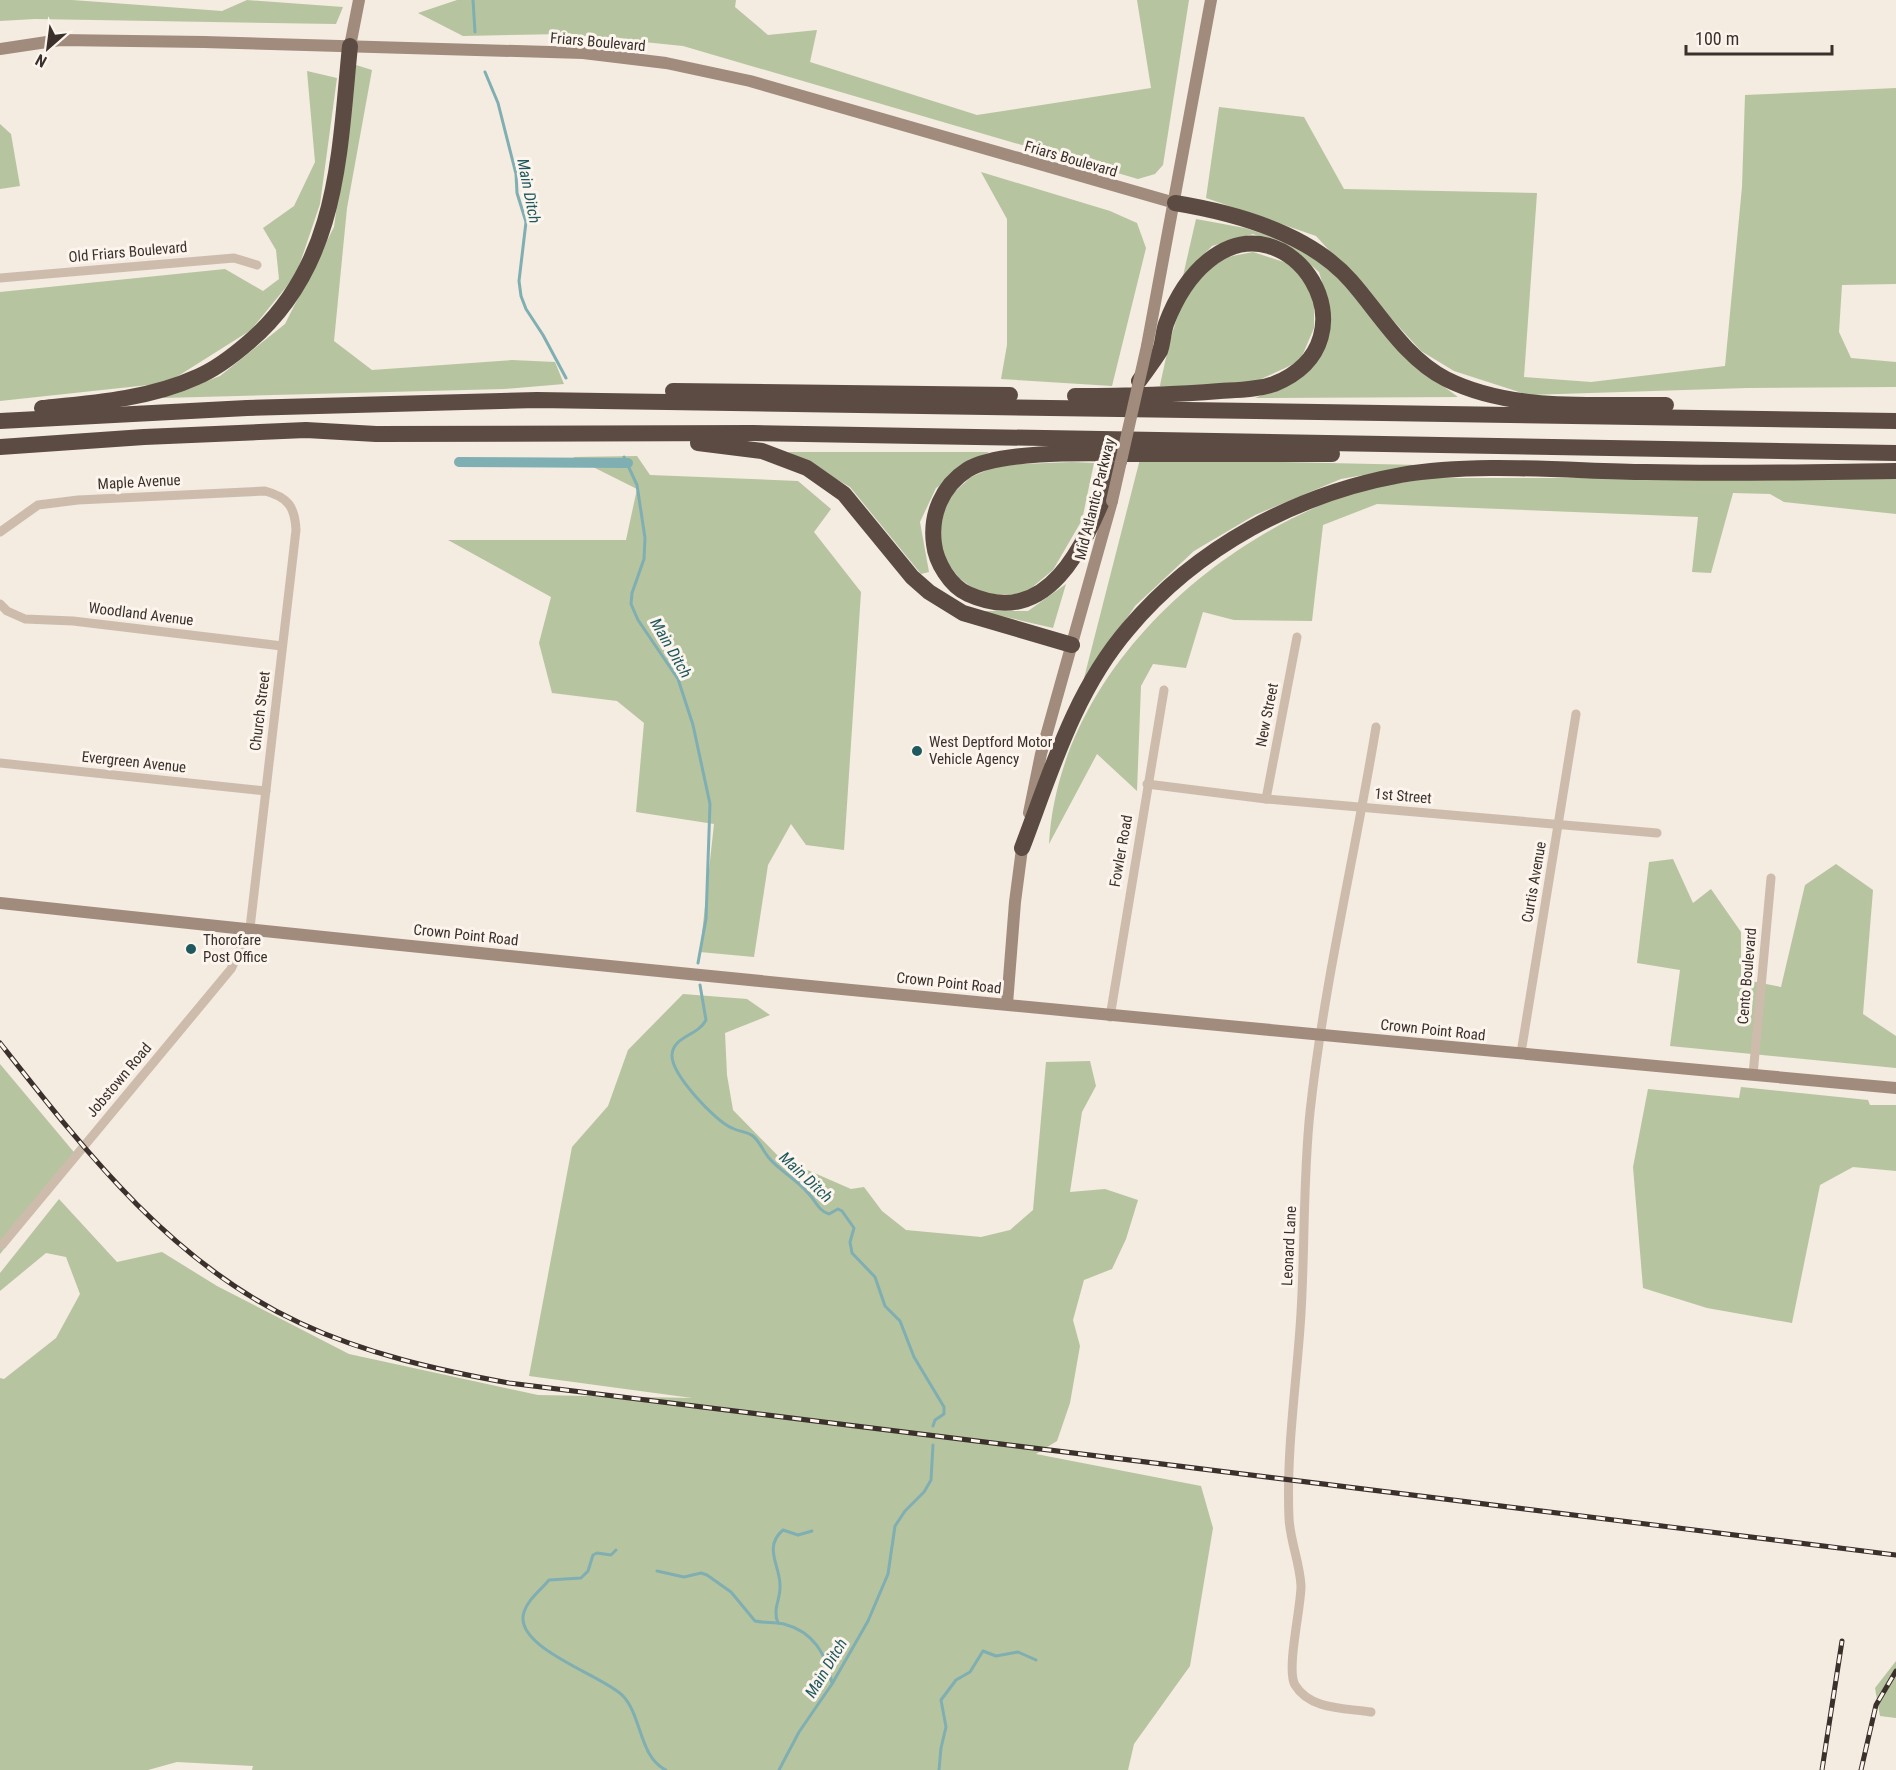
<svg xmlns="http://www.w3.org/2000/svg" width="1896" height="1770" viewBox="0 0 1896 1770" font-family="'Roboto Condensed',sans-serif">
<rect width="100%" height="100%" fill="#f4ebe1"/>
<g fill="#b7c4a0">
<polygon points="0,0 72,0 222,11 247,0 343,7 336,24 35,19 0,21"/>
<polygon points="457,0 736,0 735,7 768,35 817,30 810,62 977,115 1151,88 1137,0 1189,0 1163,165 1155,174 1138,179 683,46 565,34 463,36 418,13"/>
<polygon points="356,65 372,70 347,208 334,341 372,370 512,360 555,362 564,384 504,389 162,398 220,376 285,324 334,227"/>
<polygon points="307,71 337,78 320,204 296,275 251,330 167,383 0,401 0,292 225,269 263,291 279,279 276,250 263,228 294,206 315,162"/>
<polygon points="1896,88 1896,284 1842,285 1839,332 1851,358 1896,362 1896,387 1747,388 1528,395 1454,371 1421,351 1316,236 1206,198 1219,107 1304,117 1344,189 1537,193 1524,377 1591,382 1725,366 1742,187 1745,95"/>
<polygon points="0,124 11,134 20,186 0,189"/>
<polygon points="981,172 1110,211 1137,223 1146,248 1112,386 1001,379 1007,345 1007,219"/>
<polygon points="1196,219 1245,228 1295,244 1340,279 1435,380 1458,397 1255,398 1293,381 1317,361 1329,337 1329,306 1319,272 1295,251 1253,234 1212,246 1183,276"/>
<path d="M1253 252 1290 264 1314 291V328L1300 361 1259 380 1233 387 1160 386C1170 343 1179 277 1226 258 1234 255 1244 254 1253 252Z"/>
<polygon points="788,452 989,452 936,488 920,522 929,572 921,574 850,487"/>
<polygon points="637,456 650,475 798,481 831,509 814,532 861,592 844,850 806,845 791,824 768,865 754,957 700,952 714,824 636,812 644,723 617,701 552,693 539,643 551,597 448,540 626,540 637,489 573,457"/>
<polygon points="1140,459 1420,465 1341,479 1255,515 1194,551 1135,606 1082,686"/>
<polygon points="1072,462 1094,463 1082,520 1053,570 1024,594 981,594 959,578 941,554 936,526 951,495 971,477 999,465"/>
<path d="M1431 478H1896V514L1784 502 1770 494 1733 493 1711 573 1692 572 1698 517 1377 504 1323 525 1312 621 1234 620 1203 612 1186 668 1153 664 1141 686 1137 791 1097 754 1049 844C1058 682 1201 548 1346 495 1372 485 1404 483 1431 478Z"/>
<polygon points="1066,584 1053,628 980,611 1028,611"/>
<polygon points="1673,859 1693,903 1711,889 1741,932 1741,979 1781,987 1805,885 1836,864 1873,890 1863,1014 1896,1036 1896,1068 1670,1046 1680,970 1637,963 1649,862"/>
<polygon points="683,994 747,999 770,1015 725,1033 727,1075 733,1110 780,1158 851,1189 864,1187 882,1211 906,1230 981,1237 1010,1230 1033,1210 1046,1062 1090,1061 1096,1086 1082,1112 1070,1192 1105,1189 1138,1200 1126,1239 1112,1269 1084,1280 1073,1320 1080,1346 1070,1403 1057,1441 1036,1454 1201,1486 1213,1528 1190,1666 1134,1744 1128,1770 252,1770 253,1766 177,1762 148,1770 0,1770 0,1378 4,1379 56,1338 80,1294 66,1257 46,1253 0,1291 0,1273 59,1199 117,1262 162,1252 217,1286 349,1354 538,1395 692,1398 529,1376 572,1147 608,1106 628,1050"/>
<polygon points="0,1064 78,1157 0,1254"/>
<polygon points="1741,1087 1868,1100 1870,1105 1896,1105 1896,1171 1853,1167 1820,1185 1792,1323 1707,1308 1643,1288 1633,1167 1648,1089 1739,1098"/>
<polygon points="1896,1661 1896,1718 1880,1716 1875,1688"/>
</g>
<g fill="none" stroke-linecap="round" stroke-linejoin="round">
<g stroke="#7fafb2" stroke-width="3">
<polyline points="473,0 475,32"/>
<polyline points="485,72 498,103 516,174 517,193 526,222 519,281 521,296 526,309 543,335 566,378"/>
<polyline points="624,457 637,485 645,538 644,559 632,593 631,604 638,620 678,679 693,725 710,804 706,919 698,963"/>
<path d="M700 985 706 1020C698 1036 673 1036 672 1055 671 1074 715 1121 732 1128 739 1132 746 1131 753 1136 760 1142 763 1151 769 1158 780 1171 796 1179 807 1192 815 1199 818 1211 829 1214L838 1209 842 1211 854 1228 850 1242 852 1253 875 1277 885 1306 900 1321 914 1357 944 1407V1414L935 1420 933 1426"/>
<path d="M616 1550 611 1555 597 1553 593 1555 588 1571 581 1578 549 1580C541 1590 528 1599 524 1612 512 1648 605 1676 623 1696 642 1716 639 1757 666 1770"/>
<path d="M657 1571 684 1577 701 1573 707 1575 731 1592 755 1621C765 1623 774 1622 784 1624 814 1632 826 1654 832 1683"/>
<path d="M778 1623C772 1609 781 1599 780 1585 780 1566 763 1547 783 1530L798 1535 812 1531"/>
<polyline points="779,1770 799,1732 832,1684 868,1621 888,1574 895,1526 905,1511 924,1492 931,1480 933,1445"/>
<polyline points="939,1770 941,1748 946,1727 941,1700 956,1680 970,1672 983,1651 996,1656 1018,1652 1036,1660"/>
</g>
<polyline stroke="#7fafb2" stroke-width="10" points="459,462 628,463"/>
<g stroke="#cdbcac" stroke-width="9">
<polyline points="0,278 234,258 257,265"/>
<path d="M0 532 38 505 78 500 265 491C288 497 295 507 296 530L250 928 231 969 2 1245"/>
<polyline points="0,604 7,611 25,619 73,621 282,646"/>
<polyline points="0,763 266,791"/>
<polyline points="1147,784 1266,799 1657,833"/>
<polyline points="1266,799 1297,637"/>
<polyline points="1110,1017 1164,690"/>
<polyline points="1521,1053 1576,714"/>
<polyline points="1753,1075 1771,878"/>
<path d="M1371 1712C1345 1708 1310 1710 1295 1685 1286 1670 1301 1608 1301 1586 1300 1563 1290 1541 1289 1518 1286 1450 1297 1381 1301 1313 1305 1246 1303 1178 1310 1112 1324 983 1355 855 1376 727"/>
</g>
<g stroke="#a18b7d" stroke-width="12">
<polyline points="350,46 359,0"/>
<polyline points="0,49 60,40 204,42 583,53 666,63 750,81 1175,203"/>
<polyline points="1147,346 1211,0"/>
<polyline points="1029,813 1041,754 1112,501"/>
<path d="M0 903C631 971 1264 1030 1896 1088"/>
<polyline points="1007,1004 1015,902 1023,841"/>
</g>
<g stroke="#5c4b42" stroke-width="16">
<path d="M1175 203C1236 213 1309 233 1351 281 1380 314 1405 358 1446 379 1512 412 1594 404 1666 405"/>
<polyline points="673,391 1010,395"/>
<path d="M1075 396C1123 396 1171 395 1220 391 1237 390 1257 390 1274 384 1382 340 1290 194 1208 261 1187 278 1175 300 1166 324 1163 333 1163 343 1160 351 1154 361 1146 371 1139 381"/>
<path d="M42 408C93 403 149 399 197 377 216 369 234 355 249 342 339 265 339 155 350 46"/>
<polyline points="0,421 247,408 537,400 1896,421"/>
<polyline points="698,443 762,451 807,468 844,494 912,577 929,592 963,613 1072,645"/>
<polyline points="0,447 144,437 306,430 376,434 753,433 1896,453"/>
<path d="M1119 461C1092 522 1059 635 968 594 950 586 936 562 934 544 930 515 942 486 967 470 1002 448 1108 454 1151 454 1211 454 1272 454 1332 454"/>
<path d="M1022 848C1051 772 1074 692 1128 629 1197 547 1296 494 1401 475 1477 462 1569 471 1646 472 1729 474 1813 472 1896 471"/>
</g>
<defs>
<g id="rail">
<path d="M0 1043C85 1151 172 1264 300 1323 366 1354 438 1370 509 1383L1896 1555"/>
<polyline points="1822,1770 1842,1641"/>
<polyline points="1861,1770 1876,1705 1896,1671"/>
</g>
</defs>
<use href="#rail" stroke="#3b302b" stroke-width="5"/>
<use href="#rail" stroke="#fbf5ee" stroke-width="3" stroke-dasharray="9" stroke-linecap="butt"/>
<polyline stroke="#a18b7d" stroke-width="12" points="1112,501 1147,346"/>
</g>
<g fill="#1f585e" stroke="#fbf5ee" stroke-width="2">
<circle cx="917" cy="751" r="6"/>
<circle cx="191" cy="949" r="6"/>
</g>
<g text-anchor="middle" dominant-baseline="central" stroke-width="6" stroke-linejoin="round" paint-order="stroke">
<g font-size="15" fill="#3b302b" stroke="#fbf5ee">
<text transform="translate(598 42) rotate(5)">Friars Boulevard</text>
<text transform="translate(1071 159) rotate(16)">Friars Boulevard</text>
<text transform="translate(128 252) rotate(-5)">Old Friars Boulevard</text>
<text transform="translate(139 482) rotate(-3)">Maple Avenue</text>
<text transform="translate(1095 499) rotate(-76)">Mid Atlantic Parkway</text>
<text transform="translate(141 614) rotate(7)">Woodland Avenue</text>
<text transform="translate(260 711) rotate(-83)">Church Street</text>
<text transform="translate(1267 715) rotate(-79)">New Street</text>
<text transform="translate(134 762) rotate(6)">Evergreen Avenue</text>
<text transform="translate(1403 796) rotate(5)">1st Street</text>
<text transform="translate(1121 851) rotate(-80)">Fowler Road</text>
<text transform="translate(1534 882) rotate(-80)">Curtis Avenue</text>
<text transform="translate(466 935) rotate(6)">Crown Point Road</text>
<text transform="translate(1747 976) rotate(-85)">Cento Boulevard</text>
<text transform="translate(949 983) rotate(6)">Crown Point Road</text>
<text transform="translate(1433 1030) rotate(6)">Crown Point Road</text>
<text transform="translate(119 1080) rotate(-50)">Jobstown Road</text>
<text transform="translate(1289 1246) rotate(-87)">Leonard Lane</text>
</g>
<g font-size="15" fill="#3b302b" stroke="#fbf5ee" text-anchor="start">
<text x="929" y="742">West Deptford Motor<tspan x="929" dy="17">Vehicle Agency</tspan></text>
<text x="203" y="940">Thorofare<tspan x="203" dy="17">Post Office</tspan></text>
</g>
<g font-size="16" font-style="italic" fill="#1f585e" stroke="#fbf5ee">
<text transform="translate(529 191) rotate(79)">Main Ditch</text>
<text transform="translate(671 648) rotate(60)">Main Ditch</text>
<text transform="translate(806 1177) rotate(43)">Main Ditch</text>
<text transform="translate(826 1668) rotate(-59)">Main Ditch</text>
</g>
</g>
<g transform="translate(48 48) rotate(208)" stroke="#fbf5ee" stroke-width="4.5" paint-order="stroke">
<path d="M0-4.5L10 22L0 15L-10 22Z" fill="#3b302b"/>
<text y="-9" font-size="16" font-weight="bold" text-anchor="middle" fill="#3b302b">N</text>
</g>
<path d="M1686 45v9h146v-9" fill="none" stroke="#3b302b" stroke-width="3"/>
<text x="1695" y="45" font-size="18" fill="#3b302b" stroke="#fbf5ee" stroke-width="4.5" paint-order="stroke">100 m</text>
</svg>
